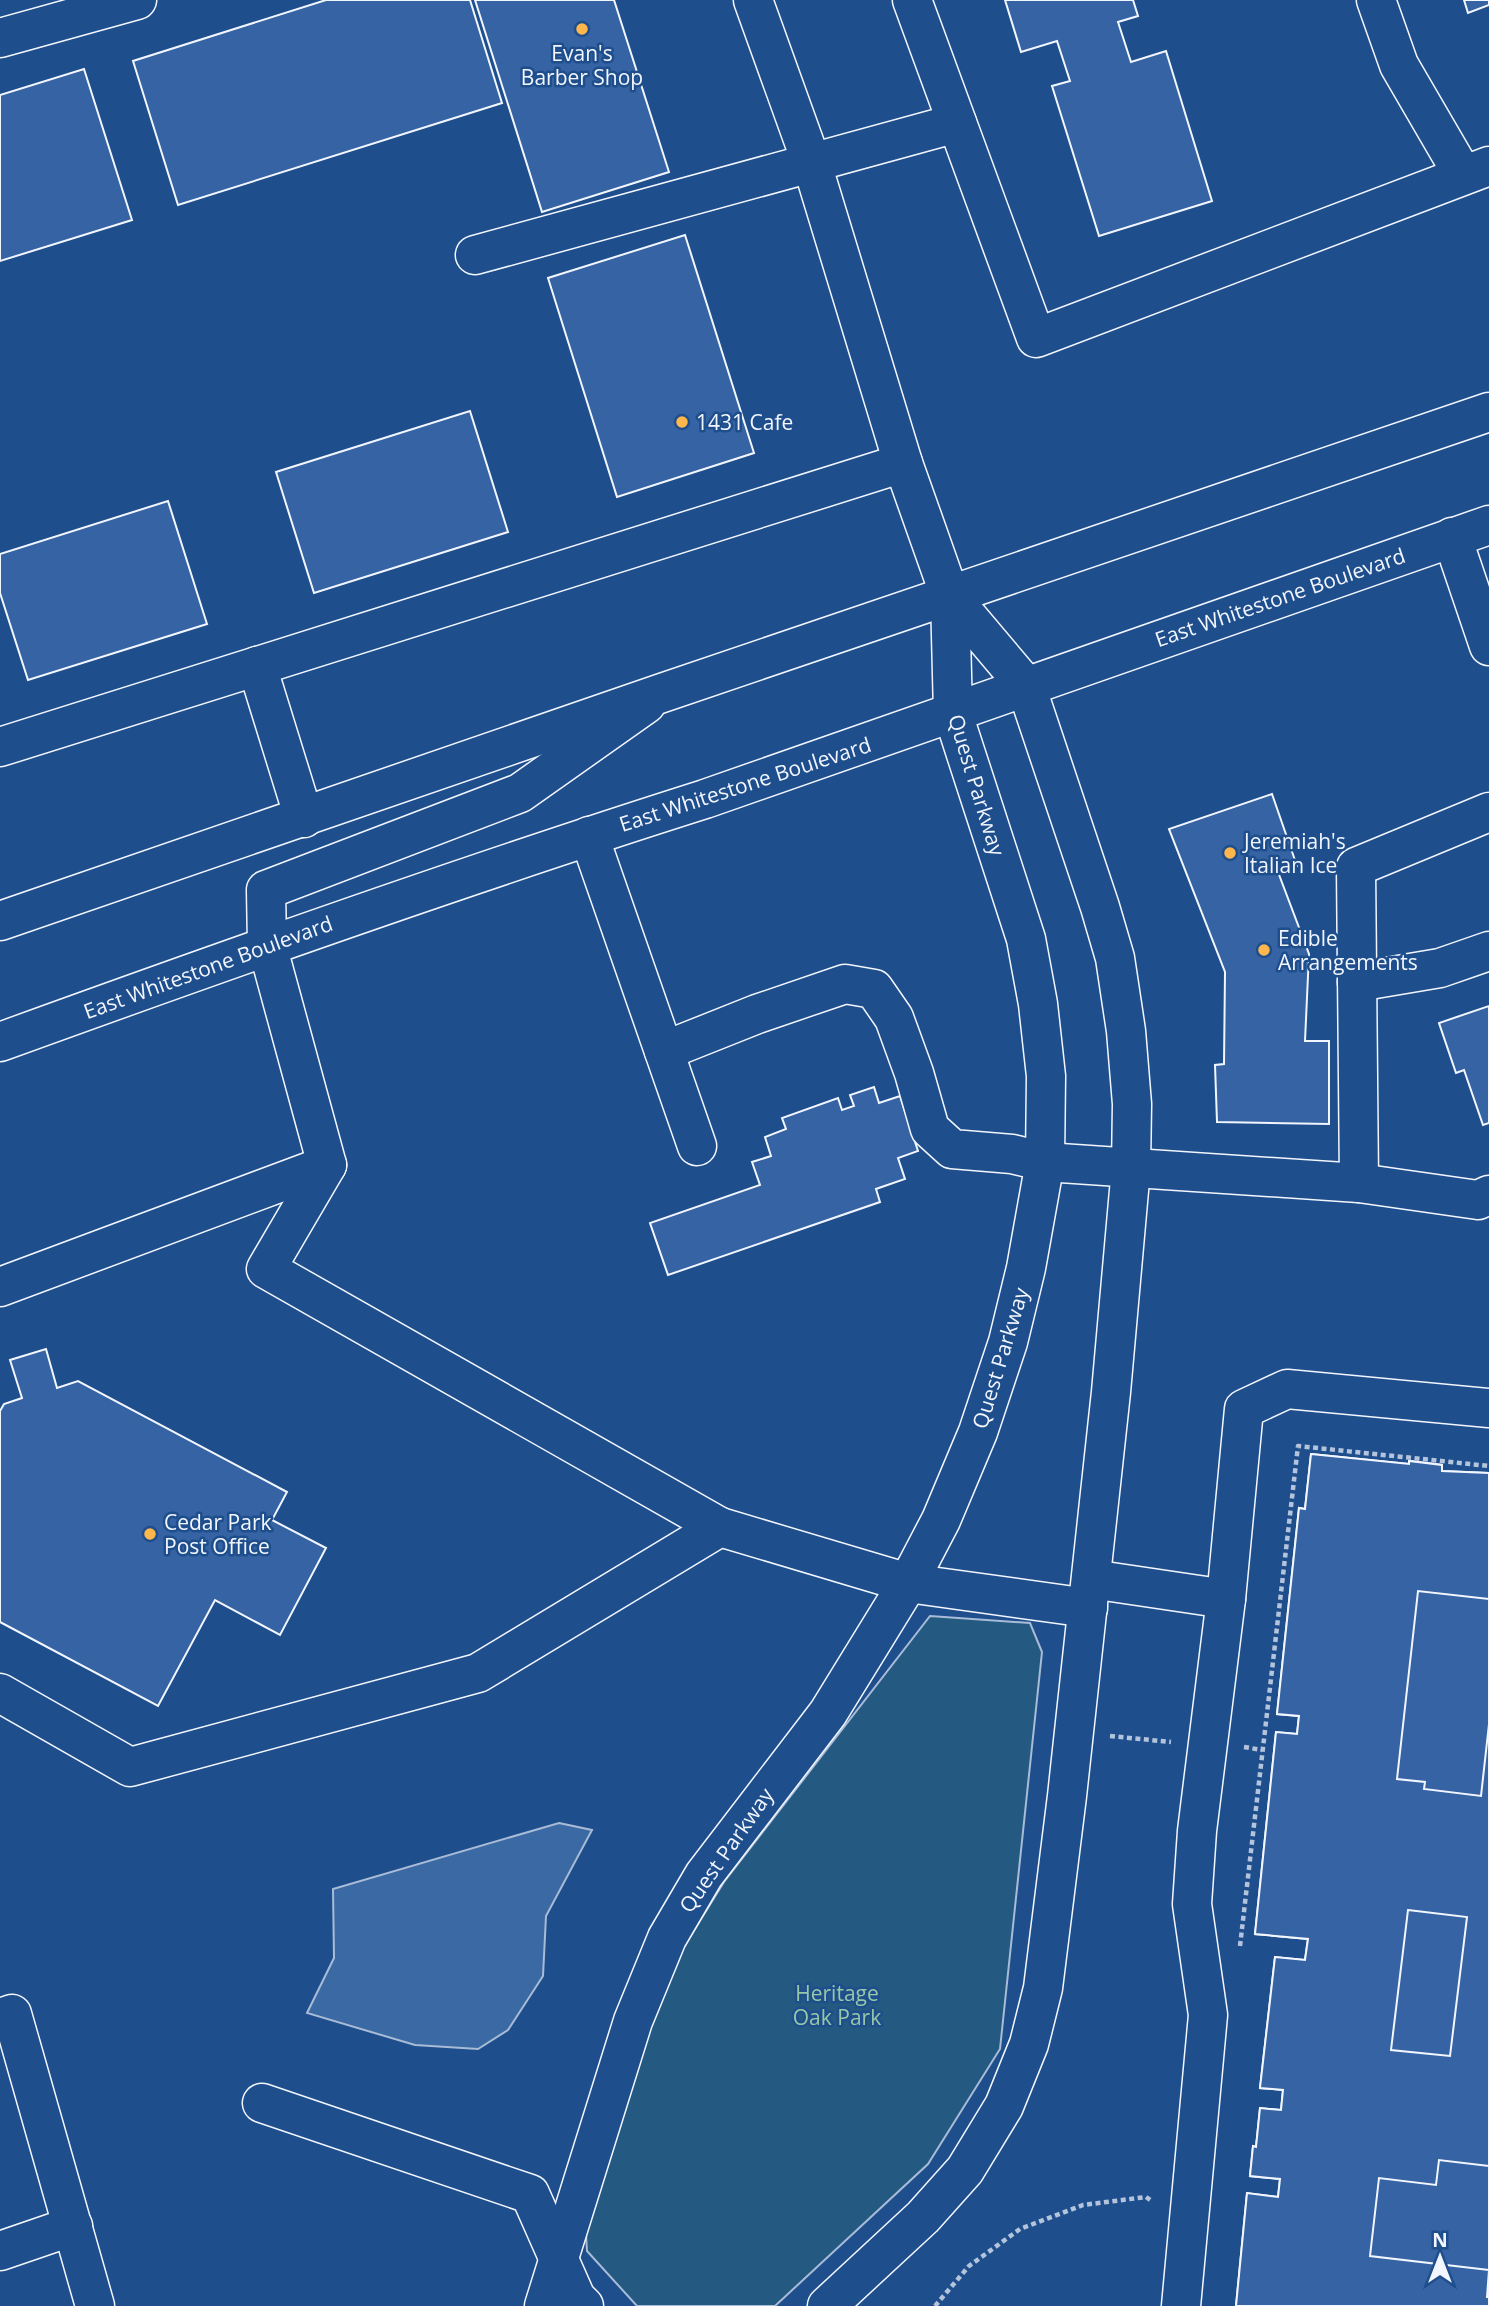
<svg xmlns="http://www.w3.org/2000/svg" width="1489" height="2306" viewBox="0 0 1489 2306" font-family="'Open Sans',sans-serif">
<rect width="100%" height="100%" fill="#1f4e8c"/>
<polygon fill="#245a82" stroke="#a8bbd7" stroke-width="2" points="930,1616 1030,1623 1042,1652 1000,2049 928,2164 775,2306 637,2306 587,2251 586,2234 667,1974 724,1882"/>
<polygon fill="#3b69a3" stroke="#a8bbd7" stroke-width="2" points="559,1823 592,1830 546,1916 543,1976 508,2030 478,2049 415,2045 307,2013 334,1958 333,1889"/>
<g fill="#3563a3" stroke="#f2f6ff" stroke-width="2" fill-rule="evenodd">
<polygon points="326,0 470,0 502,103 178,205 133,61"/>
<polygon points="475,0 614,0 669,172 542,212"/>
<polygon points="1005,0 1133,0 1138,16 1118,22 1131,62 1166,51 1212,201 1099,236 1052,86 1070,81 1057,41 1021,52"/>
<polygon points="1464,0 1489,0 1489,5 1468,13"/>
<polygon points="84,69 132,220 0,261 0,95"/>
<polygon points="685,235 754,453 617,497 548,278"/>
<polygon points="470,411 508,532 314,593 276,472"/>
<polygon points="168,501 207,624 28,680 0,593 0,554"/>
<polygon points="1272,794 1297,866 1278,872 1309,954 1305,1041 1329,1041 1329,1124 1217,1122 1215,1065 1224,1064 1225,972 1169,829"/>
<polygon points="1489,1006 1489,1123 1483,1125 1464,1070 1456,1073 1439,1023"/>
<polygon points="874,1087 879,1103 900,1096 918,1151 898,1158 905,1179 876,1189 880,1202 668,1275 650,1223 760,1185 752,1162 771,1156 765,1137 786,1129 782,1118 838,1098 842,1110 854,1106 850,1095"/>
<polygon points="46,1349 57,1388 78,1381 287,1492 272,1520 326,1548 280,1635 215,1600 158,1706 0,1622 0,1411 4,1404 22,1398 10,1360"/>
<path d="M1311 1454 1409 1464V1461L1442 1465V1471L1489 1473V2306H1236L1247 2193 1278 2197 1280 2179 1250 2176 1253 2146 1256 2147 1260 2108 1281 2110 1283 2090 1260 2088 1275 1957 1305 1960 1308 1939 1255 1934 1276 1732 1297 1734 1299 1716 1277 1714 1299 1508 1305 1509ZM1408 1910 1467 1917 1450 2056 1391 2050Z"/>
<polygon points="1311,1454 1409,1464 1409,1461 1442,1465 1442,1471 1489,1473 1489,1599 1418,1591 1397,1779 1425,1782 1424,1789 1481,1796 1489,1724 1489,2166 1439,2160 1436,2185 1379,2178 1370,2256 1489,2270 1487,2297 1489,2297 1489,2306 1236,2306 1247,2193 1278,2197 1280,2179 1250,2176 1253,2146 1256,2147 1260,2108 1281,2110 1283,2090 1260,2088 1275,1957 1305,1960 1308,1939 1255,1934 1276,1732 1297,1734 1299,1716 1277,1714 1299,1508 1305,1509"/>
<polygon points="1408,1910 1467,1917 1450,2056 1391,2050"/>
</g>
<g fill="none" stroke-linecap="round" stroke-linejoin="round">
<defs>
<g id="minor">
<polyline points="912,0 1036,338 1489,166"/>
<polyline points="1376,0 1399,65 1463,175"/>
<polyline points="0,38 137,0"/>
<polyline points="475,255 957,123"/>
<polyline points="1452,537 1489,646"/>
<polyline points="257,666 304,818"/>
<polyline points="646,704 520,793 266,890 267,945 327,1165 266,1269 720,1527"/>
<polyline points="0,747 903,463"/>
<polyline points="589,836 697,1146"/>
<polyline points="1357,982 1440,968 1489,951"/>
<polyline points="664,1051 757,1014 845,984 874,989 894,1018 914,1073 930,1129 952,1149 1012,1154 1045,1162 1359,1183 1478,1200 1489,1195"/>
<polyline points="1359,1183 1356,867 1489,812"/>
<polyline points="0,1287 327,1165"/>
<polyline points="1091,1579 1226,1599"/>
<polyline points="0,1693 130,1767 478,1673 720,1527 908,1583 1088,1608"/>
<polyline points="0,2018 12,2014 95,2306"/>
<polyline points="262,2103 530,2194 576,2298 584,2306"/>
<polyline points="0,2251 73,2226"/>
<polyline points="544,2306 633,2021 667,1938 704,1875 828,1713 908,1583 941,1520 978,1432 1008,1342 1026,1268 1045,1162 1046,1076 1038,1004 1026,939 953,714 950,596 903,463 812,164 753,0"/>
<polyline points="827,2306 923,2217 965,2170 1004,2106 1029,2044 1043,1988 1067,1796 1111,1392 1131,1168 1132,1104 1126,1031 1115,958 1100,907 1026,686 950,596"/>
<polyline points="1181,2306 1208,2015 1192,1904 1197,1831 1226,1599 1244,1409 1287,1389 1489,1408"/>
</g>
<g id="major">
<polyline points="0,921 662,693 1489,412"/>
<path d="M0 1042C234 957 468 874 705 799L1489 525"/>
</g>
</defs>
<use href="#minor" stroke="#f2f6ff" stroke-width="41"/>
<use href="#major" stroke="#f2f6ff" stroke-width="41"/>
<g stroke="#b3c4dc" stroke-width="4.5" stroke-dasharray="5 3.5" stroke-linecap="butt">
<polyline points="1110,1736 1171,1742"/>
<polyline points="1244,1747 1262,1750"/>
<polyline points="1240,1946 1298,1446 1489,1466"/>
<polyline points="935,2306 969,2266 1020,2229 1083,2205 1146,2197 1153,2202"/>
</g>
<use href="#minor" stroke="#1f4e8c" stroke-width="38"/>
<use href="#major" stroke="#1f4e8c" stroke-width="38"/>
</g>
<g fill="#ffb74d" stroke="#1f4e8c" stroke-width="2.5">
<circle cx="582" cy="29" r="7"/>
<circle cx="682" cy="422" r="7"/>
<circle cx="1230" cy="853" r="7"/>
<circle cx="1264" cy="950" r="7"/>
<circle cx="150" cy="1534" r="7"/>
</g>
<g text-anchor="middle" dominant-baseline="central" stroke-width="5" stroke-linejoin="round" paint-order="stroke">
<g font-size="21" fill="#f2f6ff" stroke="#1f4e8c" text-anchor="start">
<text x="582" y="53" text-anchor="middle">Evan's<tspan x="582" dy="24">Barber Shop</tspan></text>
<text x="696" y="422">1431 Cafe</text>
<text x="1244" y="841">Jeremiah's<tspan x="1244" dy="24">Italian Ice</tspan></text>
<text x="1278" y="938">Edible<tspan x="1278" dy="24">Arrangements</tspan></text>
<text x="164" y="1522">Cedar Park<tspan x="164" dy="24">Post Office</tspan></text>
</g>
<g font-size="21" fill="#f2f6ff" stroke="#1f4e8c">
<text transform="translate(1280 597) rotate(-19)">East Whitestone Boulevard</text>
<text transform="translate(745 784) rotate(-18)">East Whitestone Boulevard</text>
<text transform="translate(977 785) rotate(73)">Quest Parkway</text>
<text transform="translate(208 967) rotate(-20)">East Whitestone Boulevard</text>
<text transform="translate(1000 1358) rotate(-73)">Quest Parkway</text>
<text transform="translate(726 1850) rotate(-55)">Quest Parkway</text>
</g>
<g font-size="21" fill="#97c8a6" stroke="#1f4e8c">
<text x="837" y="1993">Heritage<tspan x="837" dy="24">Oak Park</tspan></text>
</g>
</g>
<g transform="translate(1440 2257)" stroke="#1f4e8c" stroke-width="5" paint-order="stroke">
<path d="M0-5L12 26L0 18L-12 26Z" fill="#f2f6ff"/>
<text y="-10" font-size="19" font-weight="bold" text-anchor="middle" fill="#f2f6ff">N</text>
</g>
</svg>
